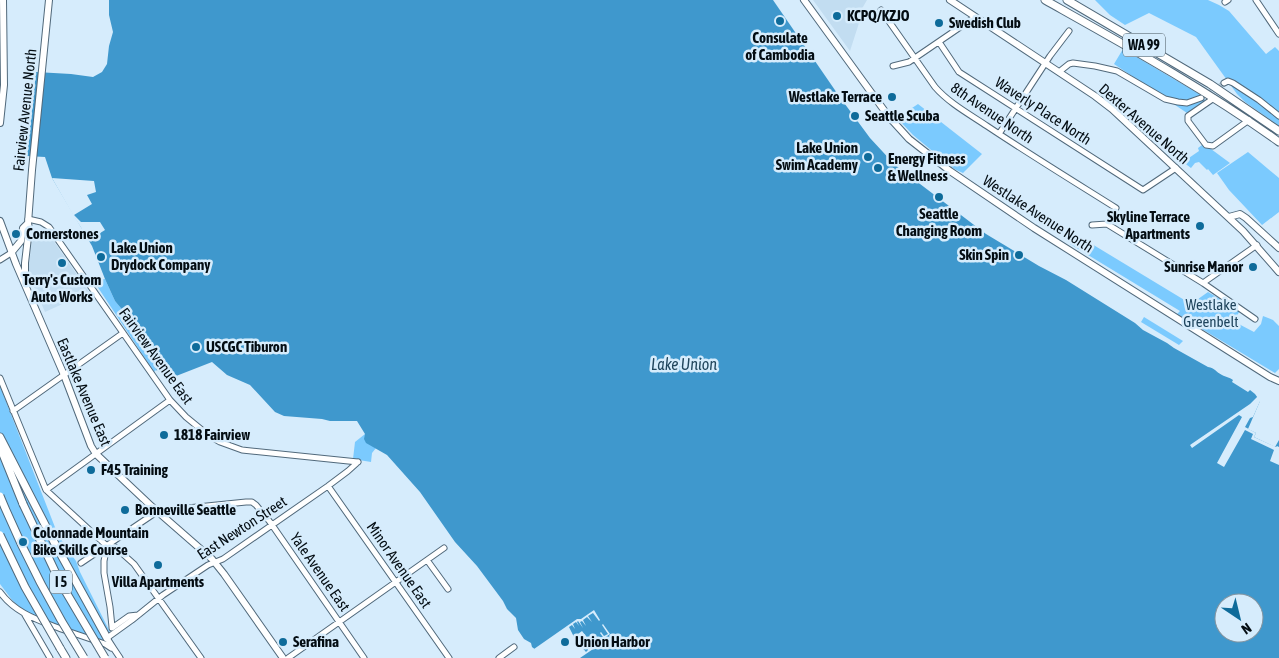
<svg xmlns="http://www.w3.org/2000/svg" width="1279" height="658" font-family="'Asap Condensed',sans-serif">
	<rect width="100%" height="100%" fill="#d6ecfc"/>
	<!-- built -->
	<path fill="#c2ddf1" d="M 813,0 L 867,0 L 860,12 L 859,23 L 850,51 Z
		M 46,230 L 89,292 L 45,312 L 28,273 L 32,239 Z"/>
	<!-- green -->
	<path fill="#7bcafe" d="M 1095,0 L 1208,0 L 1219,5 L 1229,11 L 1266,54 L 1275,47 L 1279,51 L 1279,126 L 1245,102 L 1237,94 L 1196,37 L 1149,13 L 1125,25 L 1110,15 Z
		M 1123,49 L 1201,95 L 1206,101 L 1187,113 L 1114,64 Z
		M 918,104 L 982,154 L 963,173 L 954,169 L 913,135 L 897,118 Z
		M 1202,145 L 1205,148 L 1211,149 L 1230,163 L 1213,175 L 1208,169 L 1207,170 L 1199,162 L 1195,163 L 1191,168 L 1183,162 L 1199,151 L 1198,148 Z
		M 1248,152 L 1279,178 L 1279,212 L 1262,225 L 1229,190 L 1217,173 Z
		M 1077,235 L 1191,304 L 1208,292 L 1240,311 L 1233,321 L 1254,332 L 1261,324 L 1263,316 L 1273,320 L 1279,326 L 1279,369 L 1275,373 L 1177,314 L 1180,311 L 1070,244 Z
		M 105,279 L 115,301 L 130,319 L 154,354 L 156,370 L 154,372 L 93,280 Z
		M 1144,317 L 1183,341 L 1179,345 L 1141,322 Z
		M 0,386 L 58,535 L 76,561 L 80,572 L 110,632 L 103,642 L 51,624 L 24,611 L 12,600 L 0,584 Z
		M 365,434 L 371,445 L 376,448 L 372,453 L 371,462 L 353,459 L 355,442 Z"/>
	<!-- water -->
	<path fill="#3f98cd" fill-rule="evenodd" d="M 109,0 L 773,0 L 839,96 L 870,138 L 895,165 L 986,234 L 1039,266 L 1066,280 L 1135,323 L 1143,330 L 1167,343 L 1174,348 L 1208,367 C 1215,368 1216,372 1222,375 C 1226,377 1229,377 1233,380 L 1232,382 L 1248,392 L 1250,390 L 1255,394 L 1260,401 L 1248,429 L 1256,433 L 1254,437 L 1275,447 L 1279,440 L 1279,658 L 542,658 L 536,650 L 532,647 L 531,643 L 524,639 L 518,630 L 516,618 L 507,609 L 503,601 L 477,566 L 455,542 L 420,492 L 387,455 L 366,443 L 364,439 L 365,434 L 357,421 L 330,421 L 322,419 L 284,416 L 275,412 L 250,385 L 227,375 L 212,362 L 171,378 L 156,370 L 154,354 L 130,319 L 115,301 L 105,279 L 92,246 L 52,178 L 45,157 L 27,156 L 36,72 L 71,74 L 93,77 L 102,72 L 107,64 L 109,46 L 113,32 L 109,15 ZM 1224,603 L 1254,603 L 1254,633 L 1224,633 Z"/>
	<!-- pier -->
	<path fill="#d6ecfc" d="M 52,178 L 94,181 L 96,192 L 87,195 L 92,204 L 74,215 L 81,222 L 100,222 L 105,230 L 89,240 L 73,215 Z
		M 1259,395 L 1261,399 L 1253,417 L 1250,418 L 1245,427 L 1256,433 L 1254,437 L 1276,447 L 1277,446 L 1279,447 L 1279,465 L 1270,461 L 1274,450 L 1251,439 L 1253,434 L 1245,430 L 1224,467 L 1217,463 L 1242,417 L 1239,415 L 1192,448 L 1190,445 L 1250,404 Z
		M 594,610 L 600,620 L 599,621 L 593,613 L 588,616 L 592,622 L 587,617 L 583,620 L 586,626 L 582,621 L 580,622 L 583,628 L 578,621 L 577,622 L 579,626 L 576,622 L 573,624 L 575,629 L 572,625 L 569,627 L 574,637 L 582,631 L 588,639 L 580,645 L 586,652 L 588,650 L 587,646 L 590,649 L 593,647 L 591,643 L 593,646 L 595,646 L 591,638 L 594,643 L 598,640 L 596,635 L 599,640 L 603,637 L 600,633 L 601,632 L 604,636 L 608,634 L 602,625 L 603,624 L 610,634 L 597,643 L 599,645 L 580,658 L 540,658 L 534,649 L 577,619 L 581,619 Z"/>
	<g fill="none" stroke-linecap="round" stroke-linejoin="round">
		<!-- minor-tunnel -->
		<path stroke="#b6cbd9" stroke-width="5" stroke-dasharray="5 2.5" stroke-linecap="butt" d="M 1201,98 L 1224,83"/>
		<defs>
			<path id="minor" d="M 1256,0 L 1279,34
				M 1225,2 L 1228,0
				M 881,10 L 935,87 C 949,103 969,114 987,126 C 1029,154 1073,181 1116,208 L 1107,224
				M 939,42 L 959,72 L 1143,190 L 1176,168
				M 893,66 L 909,62 L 975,17
				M 1059,72 L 1069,64 L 1073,63 L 1095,66 L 1117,71 L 1165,99 L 1178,102 L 1187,103 L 1201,98
				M 1224,83 L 1228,81 L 1233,83 L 1259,100 L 1279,116
				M 1214,98 L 1188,116 L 1188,121 L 1206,145 L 1213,146 L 1249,120
				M 999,134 L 1050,56 L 1069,31
				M 28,219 L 41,222 L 49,227 L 170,400 L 186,417 L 208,435 L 220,442 L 242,450 L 358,462
				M 1107,224 L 1203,283 L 1255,319
				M 1092,225 L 1107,224
				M 0,260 L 11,253
				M 1203,283 L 1257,245
				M 0,378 L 46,490 L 107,546 L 115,547 L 134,564 L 201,658
				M 13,411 L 123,333
				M 328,486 L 449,658
				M 46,490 L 170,400
				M 107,546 L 104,561 L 104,573 L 110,607 L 112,627 L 112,628 L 129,616 L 138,615
				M 427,560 L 448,589
				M 81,563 L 158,511 L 246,502 L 252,502 L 256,505 L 270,522 L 364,658
				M 0,592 C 15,613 38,620 61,629 C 76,634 91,639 105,644 L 111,648
				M 25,615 L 50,658
				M 120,658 L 114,649 L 107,638 L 132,620 L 163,595 L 208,565 L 223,559 L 328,486 L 348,471 L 358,462
				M 288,658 L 444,548
				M 499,658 L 514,647"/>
			<path id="major" d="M 804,0 L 889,117 L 909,139 L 950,171 L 1034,228 L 1270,377 L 1279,381
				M 950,0 L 1095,96 L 1112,109 L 1243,231 L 1279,272
				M 0,123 L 4,85 L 3,0
				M 1229,217 L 1240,214 L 1246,218 L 1279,248
				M 0,221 L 16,264 L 64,375 L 91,446 L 96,454 L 149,504 L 212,559 L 224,574 L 283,658
				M 11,253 L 21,241 L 23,228 L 28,223
				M 25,281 L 25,263 L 29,229 L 28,223 L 32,170 L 49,0"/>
			<path id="highway" d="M 1045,0 C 1125,45 1205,89 1279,142
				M 1067,0 L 1210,84 L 1279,131
				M 0,437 L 54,542 L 107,638
				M 0,447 L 23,504
				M 60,648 L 66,658"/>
		</defs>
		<!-- minor casing -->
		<use href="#minor" stroke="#51697b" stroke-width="7"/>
		<!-- major casing -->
		<use href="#major" stroke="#51697b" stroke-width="8"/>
		<!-- highway casing -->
		<use href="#highway" stroke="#51697b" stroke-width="9"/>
		<!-- minor -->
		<use href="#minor" stroke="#fff" stroke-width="5"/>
		<!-- major -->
		<use href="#major" stroke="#fff" stroke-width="6"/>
		<!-- highway -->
		<use href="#highway" stroke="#fff" stroke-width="7"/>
		<defs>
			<path id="highway-bridge" d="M 0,496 C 23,552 51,606 84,658
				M 23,504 L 60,582 L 105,658
				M 0,535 L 25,587 L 60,648"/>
		</defs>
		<!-- highway-bridge casing -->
		<use href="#highway-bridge" stroke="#51697b" stroke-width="9" stroke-linecap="butt"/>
		<!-- highway-bridge -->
		<use href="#highway-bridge" stroke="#fff" stroke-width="7"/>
	</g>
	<!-- markers -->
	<g fill="#0e6b9a" stroke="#d6ecfc" stroke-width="2">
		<circle cx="837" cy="16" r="5"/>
		<circle cx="780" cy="21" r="5"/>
		<circle cx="939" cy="23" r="5"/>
		<circle cx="892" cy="97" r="5"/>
		<circle cx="855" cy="116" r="5"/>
		<circle cx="868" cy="157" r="5"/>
		<circle cx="878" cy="168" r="5"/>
		<circle cx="939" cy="197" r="5"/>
		<circle cx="1200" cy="226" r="5"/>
		<circle cx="16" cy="234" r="5"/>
		<circle cx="1019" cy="255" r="5"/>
		<circle cx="101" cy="257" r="5"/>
		<circle cx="62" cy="263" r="5"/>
		<circle cx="1253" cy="267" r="5"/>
		<circle cx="196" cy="347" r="5"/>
		<circle cx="164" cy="435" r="5"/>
		<circle cx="91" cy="470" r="5"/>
		<circle cx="125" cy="510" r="5"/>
		<circle cx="23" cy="542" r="5"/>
		<circle cx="158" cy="565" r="5"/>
		<circle cx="283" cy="642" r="5"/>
		<circle cx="565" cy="642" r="5"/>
	</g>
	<g text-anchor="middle" stroke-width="5" stroke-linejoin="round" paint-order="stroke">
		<!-- shield labels -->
		<g fill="#d6ecfc" stroke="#435059" stroke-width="1">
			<rect x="1123" y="33.5" width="42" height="23" rx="4"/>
			<rect x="50" y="570.5" width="22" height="23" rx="4"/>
		</g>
		<g font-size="14" font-weight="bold" fill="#040d13">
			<text x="1144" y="50">WA 99</text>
			<text x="61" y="587">I 5</text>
		</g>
		<!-- poi labels -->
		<g font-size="15" font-weight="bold" fill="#040d13" stroke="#d6ecfc" text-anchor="start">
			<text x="847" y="21">KCPQ/KZJO</text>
			<text x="949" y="28">Swedish Club</text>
			<text x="780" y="43" text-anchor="middle">Consulate<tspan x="780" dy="17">of Cambodia</tspan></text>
			<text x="882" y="102" text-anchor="end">Westlake Terrace</text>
			<text x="865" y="121">Seattle Scuba</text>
			<text x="858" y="153" text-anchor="end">Lake Union<tspan x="858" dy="17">Swim Academy</tspan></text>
			<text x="888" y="164">Energy Fitness<tspan x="888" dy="17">&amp; Wellness</tspan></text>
			<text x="939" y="219" text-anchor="middle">Seattle<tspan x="939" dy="17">Changing Room</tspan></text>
			<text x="1190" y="222" text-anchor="end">Skyline Terrace<tspan x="1190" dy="17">Apartments</tspan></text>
			<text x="26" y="239">Cornerstones</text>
			<text x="111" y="253">Lake Union<tspan x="111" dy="17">Drydock Company</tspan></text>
			<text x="1009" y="260" text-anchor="end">Skin Spin</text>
			<text x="1243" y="272" text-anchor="end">Sunrise Manor</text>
			<text x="62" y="285" text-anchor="middle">Terry's Custom<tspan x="62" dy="17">Auto Works</tspan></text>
			<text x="206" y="352">USCGC Tiburon</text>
			<text x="174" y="440">1818 Fairview</text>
			<text x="101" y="475">F45 Training</text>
			<text x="135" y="515">Bonneville Seattle</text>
			<text x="33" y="538">Colonnade Mountain<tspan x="33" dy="17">Bike Skills Course</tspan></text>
			<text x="158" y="587" text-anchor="middle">Villa Apartments</text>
			<text x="293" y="647">Serafina</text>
			<text x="575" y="647">Union Harbor</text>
		</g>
		<!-- street labels -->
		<g font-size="15" fill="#040d13" stroke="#d6ecfc">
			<text transform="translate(25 110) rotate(-84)" y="5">Fairview Avenue North</text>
			<text transform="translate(1043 111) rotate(33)" y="5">Waverly Place North</text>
			<text transform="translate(992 113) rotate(34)" y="5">8th Avenue North</text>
			<text transform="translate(1144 124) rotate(41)" y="5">Dexter Avenue North</text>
			<text transform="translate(1038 214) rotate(33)" y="5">Westlake Avenue North</text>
			<text transform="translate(156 356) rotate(54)" y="5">Fairview Avenue East</text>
			<text transform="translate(84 392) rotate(67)" y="5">Eastlake Avenue East</text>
			<text transform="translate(242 528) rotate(-33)" y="5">East Newton Street</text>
			<text transform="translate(399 565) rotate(55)" y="5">Minor Avenue East</text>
			<text transform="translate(320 572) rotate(55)" y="5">Yale Avenue East</text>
		</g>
		<!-- park labels -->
		<g font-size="15" fill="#1f445c" stroke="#d6ecfc">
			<text x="1211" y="310">Westlake<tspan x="1211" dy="17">Greenbelt</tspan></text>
		</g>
		<!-- water labels -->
		<g font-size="16" font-style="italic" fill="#20455c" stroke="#d6ecfc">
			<text x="684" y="370">Lake Union</text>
		</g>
	</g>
	<!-- north arrow -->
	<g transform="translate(1239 618) rotate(145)"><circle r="24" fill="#d6ecfc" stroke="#82939f"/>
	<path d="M0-4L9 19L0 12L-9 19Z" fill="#0e6b9a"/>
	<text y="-8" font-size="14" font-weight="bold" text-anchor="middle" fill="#040d13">N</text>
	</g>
</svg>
